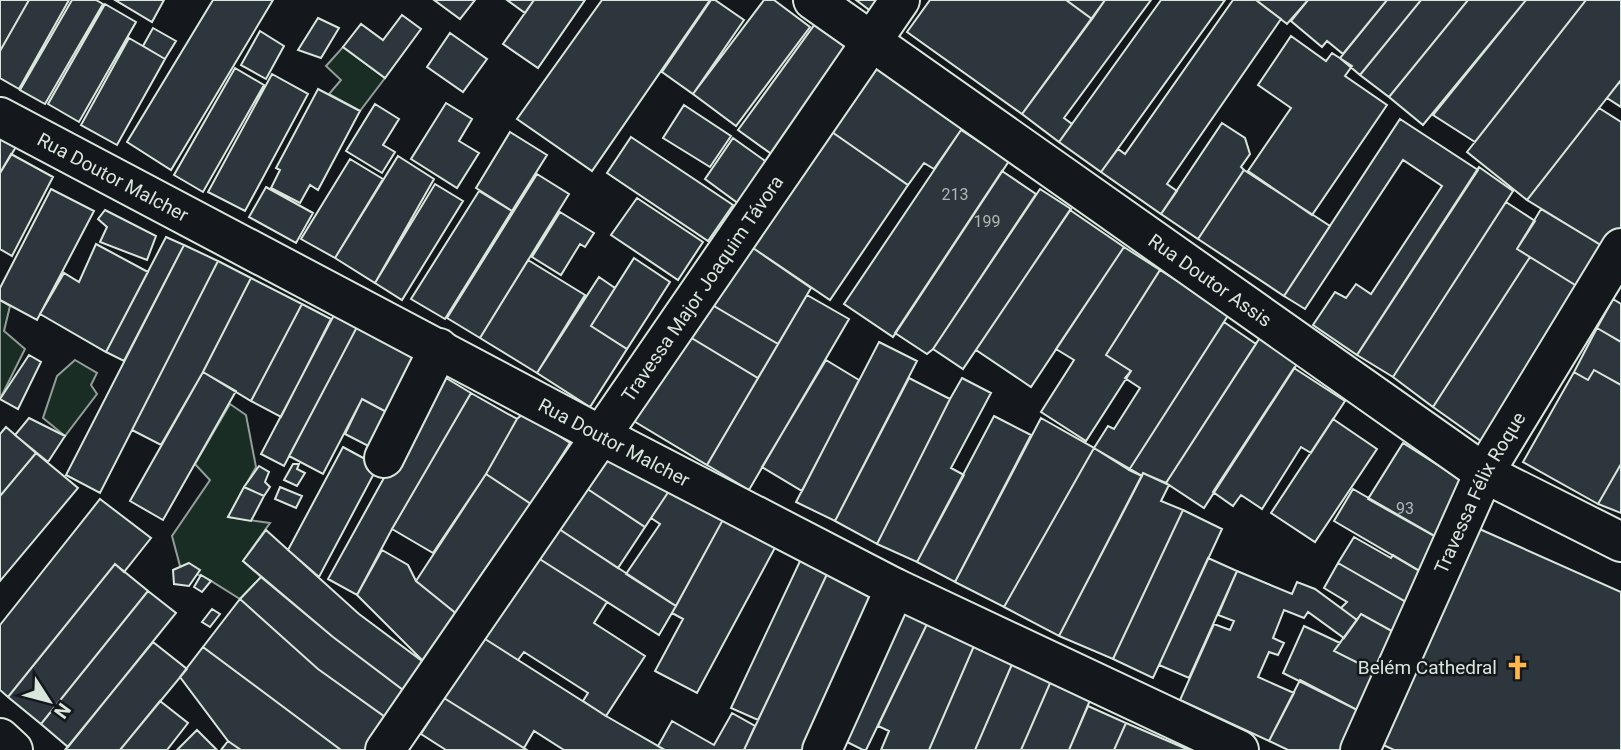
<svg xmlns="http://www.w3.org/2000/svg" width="1621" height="750" font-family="Roboto,sans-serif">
	<rect width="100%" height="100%" fill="#14181c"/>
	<!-- green -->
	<path fill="#1a2d24" stroke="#939e99" stroke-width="2" d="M 343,47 L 385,78 L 360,111 L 329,94 L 341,80 L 326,66 Z
		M 0,300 L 10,306 L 4,331 L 25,349 L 0,399 Z
		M 75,360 L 97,373 L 91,385 L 97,394 L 65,436 L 43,418 L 57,376 Z
		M 230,404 L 246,415 L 256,467 L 228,517 L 270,523 L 243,561 L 261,577 L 240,599 L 211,581 L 180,566 L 172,536 L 210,480 L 195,464 Z"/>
	<!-- building -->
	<path fill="#2c363c" stroke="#d8e6dc" stroke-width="2" d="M 0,0 L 29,0 L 0,51 Z
		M 29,0 L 69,0 L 19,89 L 0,78 L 0,51 Z
		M 72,0 L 96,0 L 103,4 L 45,104 L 20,90 Z
		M 115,0 L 164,0 L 152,22 Z
		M 213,0 L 273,0 L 171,170 L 127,142 Z
		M 434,0 L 475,0 L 460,19 Z
		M 507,0 L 534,0 L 525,13 Z
		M 534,0 L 585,0 L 538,68 L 503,44 Z
		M 602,0 L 710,0 L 592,171 L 517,119 Z
		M 711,0 L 715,0 L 744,20 L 693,94 L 662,72 Z
		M 764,0 L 774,0 L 810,27 L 736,126 L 693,94 Z
		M 856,0 L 887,0 L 876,15 Z
		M 930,0 L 1066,0 L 1092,19 L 1022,114 L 907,32 Z
		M 1066,0 L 1105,0 L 1092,19 Z
		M 1105,0 L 1151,0 L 1064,118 L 1072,124 L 1059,142 L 1022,114 Z
		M 1161,0 L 1225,0 L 1101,172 L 1059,142 Z
		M 1233,0 L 1256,0 L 1281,19 L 1167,184 L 1177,191 L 1161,214 L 1101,172 L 1118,149 L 1125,154 Z
		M 1256,0 L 1308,0 L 1287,24 Z
		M 1308,0 L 1387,0 L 1343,54 L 1327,41 L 1322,47 L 1291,21 Z
		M 1387,0 L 1421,0 L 1360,75 L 1340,58 Z
		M 1421,0 L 1468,0 L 1389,97 L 1360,75 Z
		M 1468,0 L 1526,0 L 1423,125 L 1389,97 Z
		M 1526,0 L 1586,0 L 1475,142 L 1433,115 Z
		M 1586,0 L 1621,0 L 1621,80 L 1527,200 L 1467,152 Z
		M 105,4 L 136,22 L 79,122 L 48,104 Z
		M 402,15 L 421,29 L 385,78 L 343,47 L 361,24 L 383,40 Z
		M 318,18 L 339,28 L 321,58 L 298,50 Z
		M 815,24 L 854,52 L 777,158 L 738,130 Z
		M 153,28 L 176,41 L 165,59 L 143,46 Z
		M 260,31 L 284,46 L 266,79 L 241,65 Z
		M 450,33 L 487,59 L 463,92 L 427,67 Z
		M 1291,36 L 1326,61 L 1332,53 L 1352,66 L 1345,76 L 1387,105 L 1312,215 L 1248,171 L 1291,108 L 1258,85 Z
		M 129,38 L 165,59 L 117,145 L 81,125 Z
		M 882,56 L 970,117 L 934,169 L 924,163 L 908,185 L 832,132 Z
		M 235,68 L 264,85 L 203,192 L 174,175 Z
		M 272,74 L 308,94 L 245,211 L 208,192 Z
		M 1621,80 L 1621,107 L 1607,98 Z
		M 318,89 L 360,111 L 318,190 L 310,185 L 300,203 L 271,188 L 280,170 L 276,168 Z
		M 446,103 L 472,119 L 459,141 L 479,153 L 457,188 L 411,159 Z
		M 375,104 L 399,119 L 383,145 L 395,152 L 382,173 L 346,151 Z
		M 684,105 L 731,136 L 710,167 L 663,138 Z
		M 1599,108 L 1621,122 L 1621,241 L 1614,253 L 1527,200 Z
		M 1400,119 L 1478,170 L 1357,355 L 1313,325 L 1335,292 L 1346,298 L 1356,284 L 1371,294 L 1442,186 L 1403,160 L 1305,309 L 1284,296 Z
		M 1222,123 L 1245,138 L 1250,154 L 1241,167 L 1244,170 L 1198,239 L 1161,214 Z
		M 961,130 L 1009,161 L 893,337 L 844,304 Z
		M 510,132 L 547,155 L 512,211 L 476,188 Z
		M 832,132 L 908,185 L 830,300 L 753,248 Z
		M 631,137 L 733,205 L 708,241 L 607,173 Z
		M 733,138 L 768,163 L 739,204 L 705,179 Z
		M 0,139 L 16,147 L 0,173 Z
		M 11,154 L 53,177 L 12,256 L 0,249 L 0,173 Z
		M 398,156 L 434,179 L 375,283 L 335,258 Z
		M 350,159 L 383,179 L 335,258 L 301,239 Z
		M 1479,167 L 1513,191 L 1393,377 L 1357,355 Z
		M 1244,170 L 1330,226 L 1284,296 L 1198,239 Z
		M 1002,171 L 1036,194 L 933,349 L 927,354 L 895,333 Z
		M 537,174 L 569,194 L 480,338 L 447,318 Z
		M 435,184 L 463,201 L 402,300 L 375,283 Z
		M 266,187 L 313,213 L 296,243 L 249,217 Z
		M 51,189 L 94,211 L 37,320 L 0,300 L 0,288 Z
		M 1040,189 L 1071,209 L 963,369 L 933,349 Z
		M 479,191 L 512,211 L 445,319 L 411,299 Z
		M 637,198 L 703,242 L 678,280 L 611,235 Z
		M 1506,202 L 1535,221 L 1517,249 L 1530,257 L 1433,407 L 1393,377 Z
		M 1541,209 L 1614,253 L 1588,293 L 1517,249 Z
		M 105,210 L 156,236 L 147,260 L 100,242 L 107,227 L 98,219 Z
		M 1070,210 L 1124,247 L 1031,387 L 976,350 Z
		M 560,212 L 594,233 L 585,247 L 580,244 L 561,275 L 532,257 Z
		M 166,237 L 184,245 L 124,361 L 106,352 Z
		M 96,244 L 148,272 L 106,352 L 40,314 L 64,273 L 79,282 Z
		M 184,245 L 218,261 L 100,493 L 66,475 Z
		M 1124,247 L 1160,270 L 1106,355 L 1131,371 L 1086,441 L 1041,412 L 1074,360 L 1056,349 Z
		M 753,248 L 811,288 L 778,344 L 709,303 Z
		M 1530,257 L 1588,293 L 1495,451 L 1433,407 Z
		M 634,258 L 670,282 L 627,349 L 591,326 Z
		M 528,260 L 585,295 L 537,373 L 480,338 Z
		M 218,261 L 251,278 L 203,372 L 161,445 L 132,430 Z
		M 1160,270 L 1229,314 L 1129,470 L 1094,448 L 1108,426 L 1114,429 L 1140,388 L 1125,378 L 1131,371 L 1106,355 Z
		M 599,277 L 615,288 L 591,326 L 627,349 L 590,407 L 537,373 Z
		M 251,278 L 302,304 L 251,401 L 203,372 Z
		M 807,295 L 849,319 L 749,490 L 707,465 Z
		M 1613,299 L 1621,304 L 1621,342 L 1597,328 Z
		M 709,303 L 778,344 L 758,378 L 685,334 Z
		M 302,304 L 331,319 L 281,417 L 251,401 Z
		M 334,315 L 357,327 L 284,466 L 261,454 Z
		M 1224,322 L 1256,344 L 1166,483 L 1143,473 L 1142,476 L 1129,470 Z
		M 357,327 L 422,361 L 394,416 L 362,399 L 323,474 L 289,456 Z
		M 1597,328 L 1621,342 L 1621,385 L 1594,370 L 1588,380 L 1574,372 Z
		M 685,334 L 758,378 L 707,465 L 632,420 Z
		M 1261,336 L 1299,361 L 1204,508 L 1166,483 Z
		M 879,342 L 917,361 L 835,521 L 796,502 Z
		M 29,355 L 41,362 L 18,409 L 0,399 Z
		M 826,360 L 859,380 L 802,491 L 762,467 Z
		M 1294,368 L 1345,401 L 1311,453 L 1301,447 L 1262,509 L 1241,495 L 1233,506 L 1213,492 Z
		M 1594,370 L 1621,385 L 1621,464 L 1598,504 L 1523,462 L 1574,372 L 1588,380 Z
		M 203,372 L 236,391 L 163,520 L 130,501 Z
		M 441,375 L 471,393 L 392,529 L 357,595 L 328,579 Z
		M 909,378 L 950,399 L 877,544 L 835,521 Z
		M 962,378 L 991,393 L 951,468 L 964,475 L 917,562 L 877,544 L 950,399 Z
		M 471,393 L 517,419 L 486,474 L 433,553 L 392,529 Z
		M 362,399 L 394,416 L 376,450 L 345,434 Z
		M 524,413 L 570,443 L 531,504 L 486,474 L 517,419 Z
		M 994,416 L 1031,435 L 955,582 L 917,562 Z
		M 29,418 L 65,436 L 48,462 L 15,435 Z
		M 1041,418 L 1094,448 L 1004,607 L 955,582 Z
		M 1333,419 L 1377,449 L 1315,542 L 1271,513 Z
		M 6,427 L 36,453 L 0,496 L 0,434 Z
		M 1403,443 L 1466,483 L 1445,542 L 1368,499 Z
		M 343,447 L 378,466 L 319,577 L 288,550 Z
		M 1094,448 L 1142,476 L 1059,636 L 1004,607 Z
		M 36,453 L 78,488 L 0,581 L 0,496 Z
		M 603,455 L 671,488 L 645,527 L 583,486 Z
		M 293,464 L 299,464 L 297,469 L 305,473 L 297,486 L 284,480 Z
		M 1621,464 L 1621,513 L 1598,504 Z
		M 259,466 L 269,472 L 265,482 L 270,487 L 264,496 L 244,487 Z
		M 1143,473 L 1169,485 L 1161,501 L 1183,510 L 1113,659 L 1059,636 Z
		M 486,474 L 531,504 L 458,615 L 416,581 Z
		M 583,486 L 645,527 L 618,568 L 556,527 Z
		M 244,487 L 264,496 L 251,521 L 228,517 Z
		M 280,487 L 302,496 L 296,508 L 275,499 Z
		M 671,488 L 725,516 L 676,606 L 626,574 L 660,524 L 651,518 Z
		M 1353,489 L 1445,542 L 1428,576 L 1334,521 Z
		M 100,499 L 151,538 L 124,572 L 115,564 L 8,697 L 0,690 L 0,625 Z
		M 1183,510 L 1222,529 L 1153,678 L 1113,659 Z
		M 725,516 L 777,544 L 697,693 L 655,671 L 683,619 L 672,613 Z
		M 556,527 L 676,606 L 659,635 L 535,556 Z
		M 1475,527 L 1621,592 L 1621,750 L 1394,750 L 1379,743 Z
		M 266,530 L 359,614 L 426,664 L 407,693 L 333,637 L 243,561 Z
		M 1354,537 L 1391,558 L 1393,555 L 1428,576 L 1413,606 L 1338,563 Z
		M 382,550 L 408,565 L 416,581 L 458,615 L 426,664 L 357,595 Z
		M 535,556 L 607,602 L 594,623 L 645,656 L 606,716 L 583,701 L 588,693 L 524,652 L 518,660 L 482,637 Z
		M 1208,558 L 1237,571 L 1189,678 L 1159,665 Z
		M 801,559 L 828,572 L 758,720 L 731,708 Z
		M 189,563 L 200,570 L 189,586 L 174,584 L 173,570 Z
		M 1338,563 L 1413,606 L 1399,635 L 1361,614 L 1357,620 L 1341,608 L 1347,602 L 1324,588 Z
		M 115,564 L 148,591 L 41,724 L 8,697 Z
		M 1237,571 L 1292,594 L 1297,582 L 1315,589 L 1357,620 L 1344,638 L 1308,612 L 1304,618 L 1284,610 L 1273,638 L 1284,643 L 1278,655 L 1269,652 L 1258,677 L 1294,693 L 1269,741 L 1180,700 L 1214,624 L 1230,630 L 1234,621 L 1218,615 Z
		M 828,572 L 887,597 L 812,750 L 744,750 Z
		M 201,575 L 211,581 L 202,592 L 194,587 Z
		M 261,577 L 333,637 L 407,693 L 388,719 L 318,669 L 240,599 Z
		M 148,591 L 176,613 L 68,747 L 41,724 Z
		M 240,599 L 318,669 L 388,719 L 366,750 L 341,750 L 203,647 Z
		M 898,608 L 928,622 L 866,750 L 863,750 L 835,736 Z
		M 212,609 L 220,614 L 210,627 L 202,622 Z
		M 1361,614 L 1399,635 L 1380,674 L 1334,651 Z
		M 928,622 L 974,646 L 929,750 L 881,750 L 889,731 L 878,726 Z
		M 1304,626 L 1340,643 L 1334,651 L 1380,674 L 1361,712 L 1283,673 Z
		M 482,637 L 606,716 L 665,750 L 564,750 L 534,731 L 524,748 L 444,698 Z
		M 153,642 L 187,669 L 120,750 L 65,750 Z
		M 974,646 L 1013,662 L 975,750 L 929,750 Z
		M 203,647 L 341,750 L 241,750 L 228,741 L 180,677 Z
		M 1013,662 L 1051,681 L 1021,750 L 975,750 Z
		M 1300,680 L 1361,712 L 1342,750 L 1288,750 L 1269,741 Z
		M 1051,681 L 1091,698 L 1069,750 L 1021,750 Z
		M 444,698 L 524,748 L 527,750 L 446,750 L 421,734 Z
		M 160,701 L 188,723 L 167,750 L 120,750 Z
		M 1088,706 L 1126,723 L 1114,750 L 1069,750 Z
		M 732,713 L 755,726 L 744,750 L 665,750 L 658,746 L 672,721 L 714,745 Z
		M 1126,723 L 1189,750 L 1114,750 Z
		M 197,730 L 217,750 L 177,750 Z
		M 228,741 L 241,750 L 221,750 Z"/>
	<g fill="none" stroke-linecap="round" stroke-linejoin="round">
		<defs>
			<g id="minor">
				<path id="s1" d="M 813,0 L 1484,473 L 1621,542"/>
				<path id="s2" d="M 0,117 L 602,436 L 895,588 L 1239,750"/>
				<path d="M 384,458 L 439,348"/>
				<path d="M 0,738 L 13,750"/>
				<path id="s3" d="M 385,750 L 900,0"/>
				<path d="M 822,750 L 895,588"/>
				<path id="s4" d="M 1360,750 L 1484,473 L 1621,248"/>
			</g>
		</defs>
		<!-- minor casing -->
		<use href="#minor" stroke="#d8e6dc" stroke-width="42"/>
		<!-- minor -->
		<use href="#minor" stroke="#14181c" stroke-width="38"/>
	</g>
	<!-- icons -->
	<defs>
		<symbol id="church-bare" viewBox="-9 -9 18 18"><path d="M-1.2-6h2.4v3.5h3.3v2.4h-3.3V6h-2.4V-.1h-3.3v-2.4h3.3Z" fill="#ffb74d" stroke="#14181c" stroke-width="2.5" paint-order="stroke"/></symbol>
	</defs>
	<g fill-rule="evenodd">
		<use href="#church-bare" x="1500" y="650" width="35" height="35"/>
	</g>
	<g text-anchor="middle" stroke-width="5" stroke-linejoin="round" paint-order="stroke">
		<!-- number labels -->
		<g font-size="16" fill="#adbab4">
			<text x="955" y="200">213</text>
			<text x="987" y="227">199</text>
			<text x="1405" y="514">93</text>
		</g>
		<!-- street labels -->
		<g font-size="19" fill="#d8e6dc" stroke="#14181c">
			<text dy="7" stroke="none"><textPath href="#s2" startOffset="128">Rua Doutor Malcher</textPath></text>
			<text dy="7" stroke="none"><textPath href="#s1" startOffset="486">Rua Doutor Assis</textPath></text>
			<text dy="7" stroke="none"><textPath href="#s3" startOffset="560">Travessa Major Joaquim Távora</textPath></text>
			<text dy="7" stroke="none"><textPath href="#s2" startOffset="695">Rua Doutor Malcher</textPath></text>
			<text dy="7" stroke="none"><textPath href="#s4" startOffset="284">Travessa Félix Roque</textPath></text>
		</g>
		<!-- poi labels -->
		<g font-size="19" fill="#d8e6dc" stroke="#14181c" text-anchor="end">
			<text x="1497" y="674">Belém Cathedral</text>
		</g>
	</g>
	<!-- north arrow -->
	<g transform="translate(49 701) rotate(126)" stroke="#14181c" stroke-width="5" paint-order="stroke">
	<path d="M0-5L12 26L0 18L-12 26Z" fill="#d8e6dc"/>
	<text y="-10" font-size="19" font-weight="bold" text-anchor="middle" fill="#d8e6dc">N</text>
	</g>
</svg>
